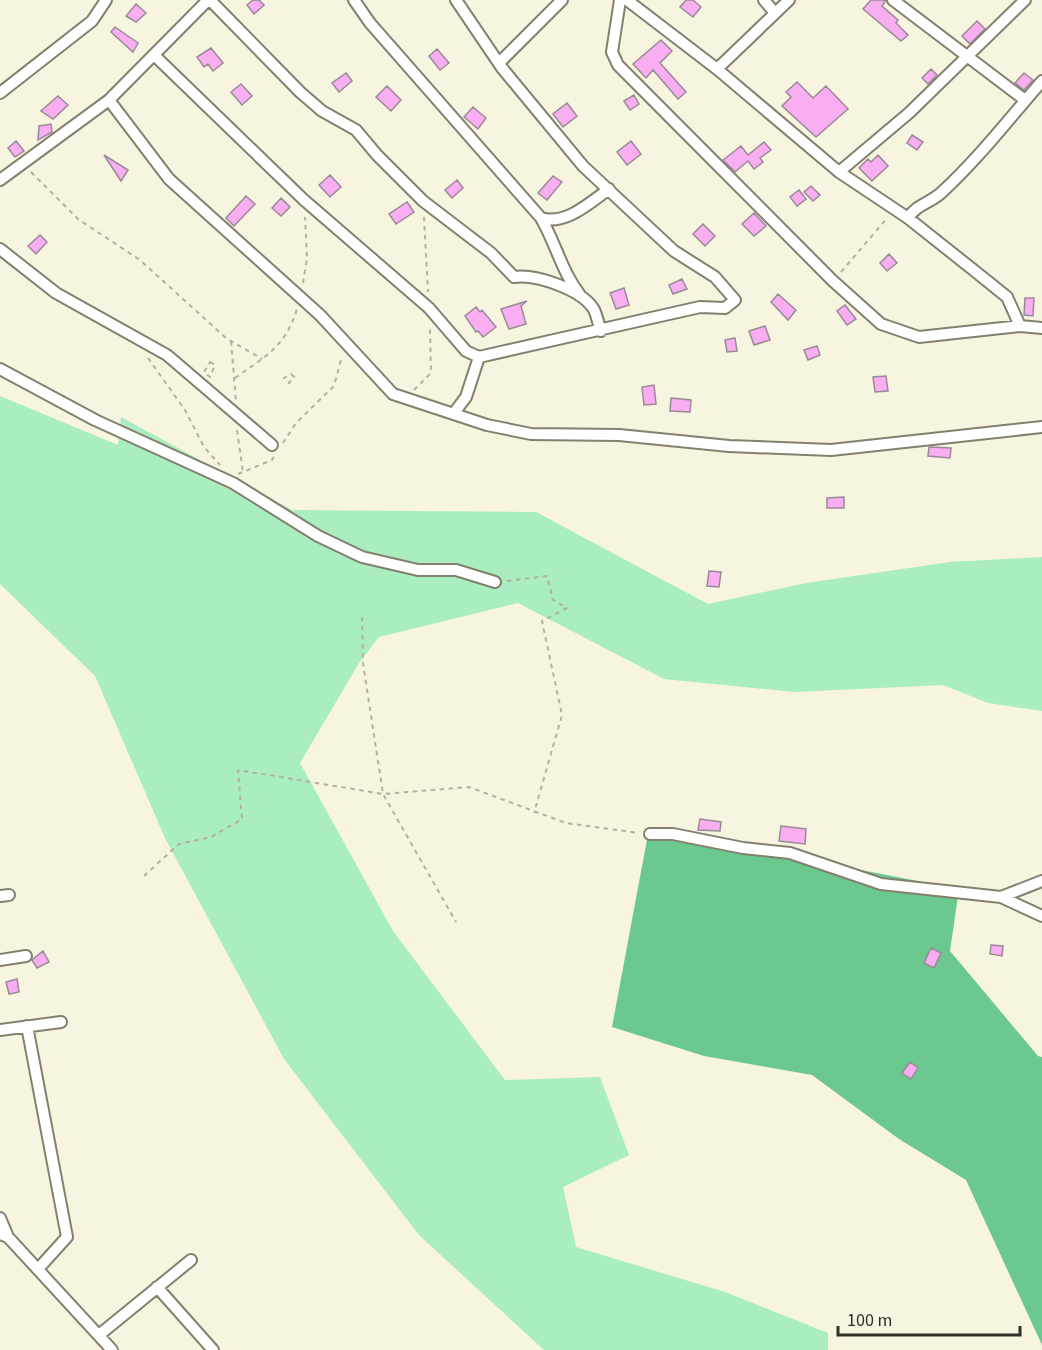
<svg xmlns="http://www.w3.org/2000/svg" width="1042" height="1350" font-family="'Source Sans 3',sans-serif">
	<rect width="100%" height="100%" fill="#f7f4e0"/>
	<!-- green -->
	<path fill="#a9edc0" d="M 0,396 L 118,445 L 121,417 L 292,510 L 536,512 L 708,604 L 806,583 L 950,562 L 1042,557 L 1042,711 L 988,703 L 943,685 L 795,692 L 664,679 L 518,603 L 379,637 L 359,663 L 300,763 L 393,931 L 505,1080 L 600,1077 L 629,1155 L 563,1187 L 576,1247 L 725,1292 L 828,1333 L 828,1350 L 544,1350 L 419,1235 L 284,1059 L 165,838 L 95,676 L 0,584 Z"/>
	<!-- forest -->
	<path fill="#6bc88f" d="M 649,829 L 959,889 L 950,951 L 1038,1056 L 1042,1057 L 1042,1345 L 966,1180 L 899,1139 L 812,1075 L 704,1056 L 612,1027 Z"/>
	<!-- building -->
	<path fill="#f9aef1" stroke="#998a97" stroke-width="1.5" d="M 253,0 L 259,0 L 264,5 L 254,14 L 247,5 Z
		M 686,0 L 693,0 L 701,7 L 693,17 L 680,7 Z
		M 871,0 L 886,0 L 882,6 L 898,20 L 896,23 L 908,35 L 901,41 L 863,9 Z
		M 136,4 L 146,13 L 136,22 L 126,16 Z
		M 977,21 L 985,29 L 970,44 L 962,36 Z
		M 115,27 L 138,43 L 133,52 L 111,32 Z
		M 661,40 L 672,51 L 660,63 L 686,92 L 678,99 L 653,70 L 646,78 L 633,64 Z
		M 211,48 L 223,63 L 213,71 L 208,64 L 204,67 L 197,57 Z
		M 437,49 L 449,63 L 440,70 L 429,56 Z
		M 931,69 L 937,75 L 928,84 L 922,78 Z
		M 346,73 L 352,81 L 339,92 L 332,83 Z
		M 1024,73 L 1033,80 L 1024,90 L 1015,83 Z
		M 797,82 L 813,98 L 826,86 L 848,109 L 816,137 L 782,106 L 791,97 L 786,92 Z
		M 241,84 L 252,96 L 242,105 L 231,92 Z
		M 387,86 L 401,100 L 391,111 L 376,97 Z
		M 634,95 L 639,104 L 630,110 L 624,101 Z
		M 58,96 L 68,105 L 53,119 L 41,111 Z
		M 567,103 L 577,116 L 563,127 L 553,114 Z
		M 473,107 L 486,118 L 478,129 L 464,117 Z
		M 51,124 L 52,132 L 38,140 L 39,126 Z
		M 912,135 L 923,142 L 917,150 L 907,143 Z
		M 16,141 L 24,151 L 15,157 L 8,148 Z
		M 631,141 L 641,154 L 627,165 L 617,152 Z
		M 764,142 L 771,150 L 760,158 L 763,162 L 754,169 L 748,161 L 735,172 L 723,160 L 741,146 L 748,155 Z
		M 104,155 L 128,170 L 121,181 Z
		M 878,155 L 888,166 L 872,181 L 859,168 L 868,159 L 871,162 Z
		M 330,175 L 341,187 L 330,197 L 319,185 Z
		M 553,176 L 562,182 L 547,200 L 538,193 Z
		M 457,180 L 463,188 L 452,198 L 445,190 Z
		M 811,186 L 820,195 L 813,201 L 804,192 Z
		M 799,190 L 806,199 L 797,206 L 790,197 Z
		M 246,196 L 255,204 L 234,226 L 226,218 Z
		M 281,198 L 290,207 L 281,216 L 272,208 Z
		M 407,202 L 414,212 L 396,224 L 389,214 Z
		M 754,213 L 766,226 L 754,236 L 742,224 Z
		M 703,224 L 715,236 L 705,246 L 693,234 Z
		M 40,235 L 47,242 L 36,254 L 28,246 Z
		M 889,254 L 897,263 L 887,271 L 880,263 Z
		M 682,279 L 687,289 L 673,294 L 669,285 Z
		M 624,288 L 629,305 L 616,309 L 610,293 Z
		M 778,294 L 796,310 L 788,320 L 771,302 Z
		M 1025,298 L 1034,298 L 1033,316 L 1024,315 Z
		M 527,301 L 521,306 L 526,324 L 509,329 L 501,309 Z
		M 845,305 L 856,319 L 847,325 L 837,311 Z
		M 476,307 L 480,312 L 482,310 L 496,327 L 483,337 L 478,331 L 476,332 L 465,316 Z
		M 765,326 L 770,340 L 754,345 L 749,331 Z
		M 735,338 L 737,351 L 727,352 L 725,340 Z
		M 817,346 L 820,355 L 808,360 L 804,350 Z
		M 886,376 L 888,391 L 875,392 L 873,377 Z
		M 654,385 L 656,404 L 644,405 L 642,387 Z
		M 671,398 L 691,400 L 690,412 L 670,411 Z
		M 929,447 L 951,448 L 950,458 L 928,456 Z
		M 844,497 L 844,508 L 827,508 L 827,498 Z
		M 709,571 L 721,572 L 719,587 L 707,586 Z
		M 700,819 L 721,822 L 720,831 L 698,830 Z
		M 781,826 L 806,829 L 805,844 L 779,841 Z
		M 991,945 L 1003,946 L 1002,956 L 990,954 Z
		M 931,948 L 941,953 L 934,968 L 924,963 Z
		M 43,951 L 49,962 L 37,968 L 32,960 Z
		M 17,979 L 19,992 L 9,994 L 6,982 Z
		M 910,1062 L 918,1068 L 911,1079 L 902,1073 Z"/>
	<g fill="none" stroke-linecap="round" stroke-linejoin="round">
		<defs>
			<path id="minor" d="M 210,0 L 300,92 L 322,111 L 356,130 L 377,155 L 423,201 L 491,253 L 514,277 C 536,274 580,289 593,308 C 597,314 598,324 601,331
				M 354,0 L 370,23 L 541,218 C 565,226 591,202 609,189
				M 620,0 L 612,52 L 618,65 L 833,281 L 881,324 L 919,337 L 1020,326 L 1042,328
				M 627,0 L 717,69 L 839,172 L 908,218 L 976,272 L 1007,297 L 1020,326
				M 764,0 L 775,13
				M 893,0 L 1025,100
				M 155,56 L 304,200 L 429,308 L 466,351 L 479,357 L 700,307 L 725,308 L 735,300 L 715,277 L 674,251 L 583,166 L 502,68 L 456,0
				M 499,63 L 562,0
				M 717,69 L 789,0
				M 0,93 L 92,21 L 106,0
				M 109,100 L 169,179 L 320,315 L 393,394 L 487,425 L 531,434 L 619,435 L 729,446 L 831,450 L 1042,427
				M 839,172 L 909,113 L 1025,0
				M 0,180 L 109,100 L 208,0
				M 541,218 C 556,244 562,272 580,295
				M 908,218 C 917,204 930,203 941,193 C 978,159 1009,119 1042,81
				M 0,249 L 56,293 L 167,355 L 272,445
				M 0,369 L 95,420 L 233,483 L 318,536 L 362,557 L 418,570 L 456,570 L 495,582
				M 454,413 L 466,397 L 479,357
				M 650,834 L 673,834 L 743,848 L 790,853 L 881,884 L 1001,897 L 1042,916
				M 0,896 L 9,895
				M 1001,897 L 1042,881
				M 0,960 L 26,956
				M 27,1026 L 67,1237 L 38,1269
				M 0,1030 L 61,1022
				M 0,1218 L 8,1237
				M 0,1234 L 8,1237 L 112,1350
				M 157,1287 L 213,1350
				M 99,1335 L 191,1260"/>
		</defs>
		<!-- minor casing -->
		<use href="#minor" stroke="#83806f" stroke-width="14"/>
		<!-- path -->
		<path stroke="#b3b1a1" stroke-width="2" stroke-dasharray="4.5 4.5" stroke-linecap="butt" d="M 31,172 L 78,219 L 140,260 L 226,338 L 262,359
			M 424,217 L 428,292
			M 841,272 L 888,217
			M 303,283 L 307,258 L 305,217
			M 231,341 L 236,401
			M 148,358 L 185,410 L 204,447 L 220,465
			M 210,362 L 215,365 L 210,377 L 204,372 Z
			M 291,374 L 294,377 L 289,383 L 284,378 Z
			M 235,378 C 266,356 285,347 297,309
			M 414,390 L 431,373 L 430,328
			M 237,430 L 243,472
			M 283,443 L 296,423 L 334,386 L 342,356
			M 238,474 L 272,460 L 275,455
			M 507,581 L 547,576 L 553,600 L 567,608 L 542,621 L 562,715 L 534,813
			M 362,617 L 363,663 L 383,794 L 456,922
			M 144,876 L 179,844 L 211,837 L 242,819 L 238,770 L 383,794 L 469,787 L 566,823 L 639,833"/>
		<!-- minor -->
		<use href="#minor" stroke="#fff" stroke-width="10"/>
	</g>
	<!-- scale -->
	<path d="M838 1326v9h182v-9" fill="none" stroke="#313028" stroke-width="3"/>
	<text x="847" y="1326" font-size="18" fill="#313028" stroke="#f7f4e0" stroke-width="4.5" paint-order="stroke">100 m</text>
</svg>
